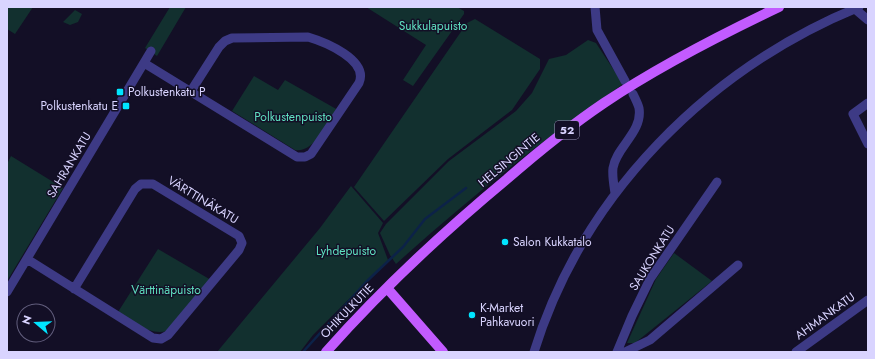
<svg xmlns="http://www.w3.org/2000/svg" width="875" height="359" font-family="Jost,sans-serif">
	<rect width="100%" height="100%" fill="#130f26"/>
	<!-- green -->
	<path fill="#12302f" d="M 7,7 L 33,7 L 15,34 L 7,29 Z
		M 170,7 L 186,7 L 157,56 L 145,48 Z
		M 366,7 L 457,7 L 464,11 L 464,14 L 413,86 L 403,80 L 426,45 Z
		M 75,10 L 82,14 L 78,22 L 70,25 L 63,22 Z
		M 475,19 L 540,59 L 540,69 L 512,110 L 448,159 L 384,221 L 354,187 L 467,23 Z
		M 588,40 L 596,43 L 623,84 C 542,140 469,198 396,264 L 390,255 L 380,233 L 386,224 L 449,161 L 516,111 L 532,93 L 549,59 L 566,55 Z
		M 254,76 L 278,90 L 285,80 L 338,110 C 327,124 314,153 295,150 L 232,111 Z
		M 11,156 L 63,188 L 7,281 L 7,164 Z
		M 351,186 L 383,223 L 378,233 L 388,260 L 313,335 L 300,352 L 217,352 L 320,228 Z
		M 158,249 L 211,280 L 167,331 C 149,336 133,321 118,312 Z
		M 674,253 L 712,281 L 635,343 L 627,343 L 656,279 Z"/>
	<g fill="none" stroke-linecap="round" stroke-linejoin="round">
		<!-- stream -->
		<path stroke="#0c2248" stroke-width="2.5" d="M 303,352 L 366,282 L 403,247 L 425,219 L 466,188"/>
		<!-- minor -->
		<path stroke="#3d3a85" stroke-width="9" d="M 595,7 L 597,30 L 625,81
			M 855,9 L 868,20
			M 144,63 L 297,157 L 305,157 L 311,154 L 359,83 C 369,60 325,42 308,37 L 232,38 L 225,41 L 219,47 L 191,91
			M 868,103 L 853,114 L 868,144
			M 615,193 C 614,186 612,176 613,168 C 616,147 643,132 639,108 C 638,104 635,98 633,94
			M 27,259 L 153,338 L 161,339 L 168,335 L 239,250 L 242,243 L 239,236 L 153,184 L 141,184 L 135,189 L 74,289
			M 7,292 L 151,51
			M 534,352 C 583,194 708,69 859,7
			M 617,352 L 632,316 L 650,279 L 717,182
			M 625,352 L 650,340 L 738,265
			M 796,352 L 868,300"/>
		<!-- major -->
		<path stroke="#c25bff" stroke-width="10" d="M 387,288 L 443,352
			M 326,352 C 381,290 442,233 507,179 C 538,152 570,126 604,103 C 659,66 720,35 779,7"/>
	</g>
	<!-- markers -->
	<g fill="#00e5ff" stroke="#130f26" stroke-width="1.5">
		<rect x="116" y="88" width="8" height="8" rx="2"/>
		<rect x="122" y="102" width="8" height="8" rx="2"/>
		<circle cx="505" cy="242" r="4"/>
		<circle cx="472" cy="315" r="4"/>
	</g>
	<g text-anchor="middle" stroke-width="3" stroke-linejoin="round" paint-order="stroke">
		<!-- shield labels -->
		<rect fill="#130f26" stroke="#9e99be" stroke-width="1" x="555" y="121" width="24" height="18" rx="3"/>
		<g font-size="11" font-weight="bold" fill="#d9d4ff">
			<text x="567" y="134">52</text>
		</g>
		<!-- park labels -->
		<g font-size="12" fill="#5fe0c0" stroke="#130f26">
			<text x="433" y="30">Sukkulapuisto</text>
			<text x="293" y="121">Polkustenpuisto</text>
			<text x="346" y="255">Lyhdepuisto</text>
			<text x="166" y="294">Värttinäpuisto</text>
		</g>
		<!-- poi labels -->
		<g font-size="12" fill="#d9d4ff" stroke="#130f26" text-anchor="start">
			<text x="128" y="96">Polkustenkatu P</text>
			<text x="118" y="110" text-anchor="end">Polkustenkatu E</text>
			<text x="513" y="246">Salon Kukkatalo</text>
			<text x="480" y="312">K-Market<tspan x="480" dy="14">Pahkavuori</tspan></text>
		</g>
		<!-- street labels -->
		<g font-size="12" fill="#d9d4ff" stroke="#130f26">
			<text transform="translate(509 160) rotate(-40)" y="4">HELSINGINTIE</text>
			<text transform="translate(69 165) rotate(-59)" y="4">SAHRANKATU</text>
			<text transform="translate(203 200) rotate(31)" y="4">VÄRTTINÄKATU</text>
			<text transform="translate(652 258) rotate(-58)" y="4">SAUKONKATU</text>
			<text transform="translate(347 311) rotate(-46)" y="4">OHIKULKUTIE</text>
			<text transform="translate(825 316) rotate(-36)" y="4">AHMANKATU</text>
		</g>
	</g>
	<!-- border -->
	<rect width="875" height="359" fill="none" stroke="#d9d4ff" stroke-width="16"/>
	<!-- north arrow -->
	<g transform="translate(36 323) rotate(289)"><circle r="19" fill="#130f26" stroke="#625e7d"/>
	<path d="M0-3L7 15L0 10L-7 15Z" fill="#00e5ff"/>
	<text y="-6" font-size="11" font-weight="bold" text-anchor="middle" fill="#d9d4ff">N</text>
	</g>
</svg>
